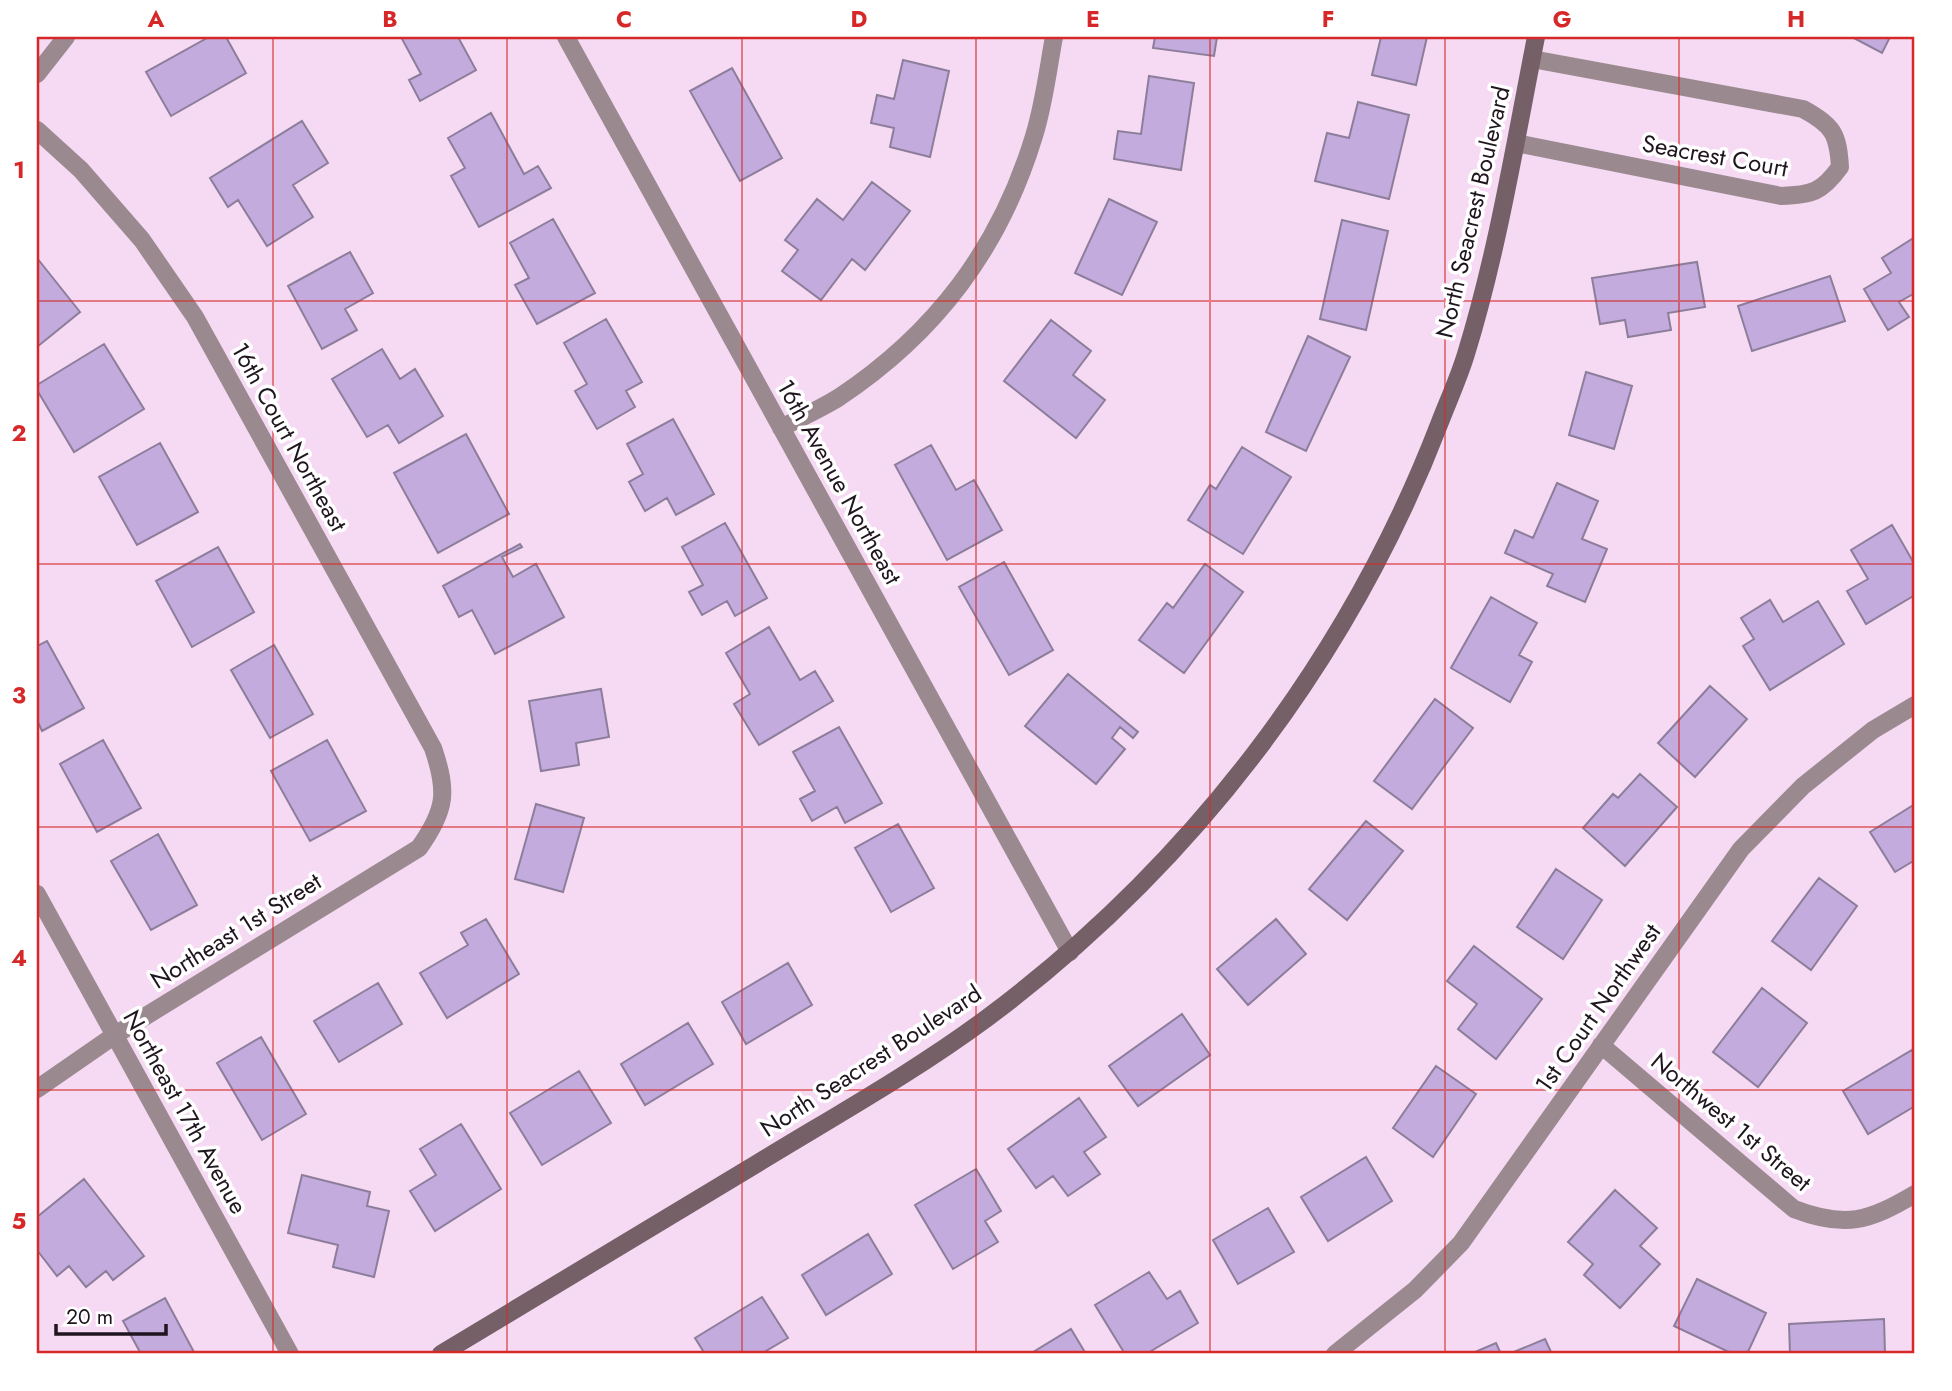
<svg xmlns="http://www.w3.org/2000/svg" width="1952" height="1391" font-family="Jost,sans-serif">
	<rect width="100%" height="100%" fill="#f6d9f2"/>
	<!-- building -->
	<path fill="#c3abdd" stroke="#8c7e9b" stroke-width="2" d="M 209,37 L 226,37 L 246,73 L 171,116 L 146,72 Z
		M 401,37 L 458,37 L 476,70 L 420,101 L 409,80 L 421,74 Z
		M 1155,37 L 1217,37 L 1214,56 L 1153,48 Z
		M 1381,37 L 1427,37 L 1416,85 L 1372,75 Z
		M 1852,37 L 1890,37 L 1882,53 Z
		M 903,60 L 949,71 L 930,157 L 890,147 L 894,128 L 871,123 L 877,95 L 894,99 Z
		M 732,68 L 782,158 L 740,181 L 690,91 Z
		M 1149,76 L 1194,83 L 1181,170 L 1114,159 L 1118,131 L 1141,134 Z
		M 1358,102 L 1409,115 L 1389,199 L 1315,181 L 1327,133 L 1349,138 Z
		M 491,113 L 524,174 L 538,166 L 551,188 L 479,227 L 451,176 L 465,168 L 448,138 Z
		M 302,121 L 328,163 L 293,185 L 313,217 L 267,246 L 238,200 L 228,207 L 210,178 Z
		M 872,182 L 910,211 L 865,270 L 852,259 L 821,300 L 782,271 L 798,250 L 785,240 L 817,199 L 843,220 Z
		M 1109,199 L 1157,222 L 1122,295 L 1075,273 Z
		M 553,219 L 595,293 L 537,324 L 515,285 L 529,278 L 510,243 Z
		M 1342,220 L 1388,231 L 1366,330 L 1320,319 Z
		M 1915,237 L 1915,293 L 1899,302 L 1909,317 L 1888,330 L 1864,289 L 1891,273 L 1882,258 Z
		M 350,252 L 373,293 L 345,309 L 357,330 L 322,349 L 288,286 Z
		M 37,258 L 80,312 L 37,347 Z
		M 1697,262 L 1705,307 L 1668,313 L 1671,330 L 1628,337 L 1625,320 L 1600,324 L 1592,278 Z
		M 1830,276 L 1845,321 L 1752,351 L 1738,306 Z
		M 606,319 L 642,382 L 626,391 L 635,407 L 597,429 L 575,391 L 587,384 L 564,343 Z
		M 1051,320 L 1091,351 L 1073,375 L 1105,400 L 1076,438 L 1004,381 Z
		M 1308,336 L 1350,357 L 1306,451 L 1266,432 Z
		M 104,344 L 144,409 L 74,452 L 37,390 L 37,385 Z
		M 382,349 L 400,379 L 415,369 L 443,416 L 399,443 L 388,425 L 367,437 L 332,379 Z
		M 1586,372 L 1632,386 L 1614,449 L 1569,435 Z
		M 673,419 L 714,494 L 676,515 L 667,498 L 645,511 L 629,482 L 643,474 L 627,444 Z
		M 466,434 L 509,514 L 438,553 L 394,473 Z
		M 160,443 L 198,512 L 137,545 L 99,477 Z
		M 931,445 L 956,490 L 974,480 L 1002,530 L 947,560 L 895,465 Z
		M 1242,447 L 1291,477 L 1243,554 L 1188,520 L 1210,485 L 1216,489 Z
		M 1557,483 L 1598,501 L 1582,539 L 1607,549 L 1585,602 L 1547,586 L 1553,574 L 1505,553 L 1515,530 L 1533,538 Z
		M 725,523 L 767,598 L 735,616 L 727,601 L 702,615 L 689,592 L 703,585 L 682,547 Z
		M 1892,525 L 1915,565 L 1915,595 L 1866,624 L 1847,591 L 1868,579 L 1851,550 Z
		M 520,544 L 522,547 L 502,557 L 513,577 L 536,564 L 564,617 L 495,654 L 472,610 L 459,617 L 443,586 Z
		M 218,547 L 254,612 L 192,647 L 156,581 Z
		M 1004,562 L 1053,650 L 1009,675 L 959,587 Z
		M 1205,564 L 1243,592 L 1184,673 L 1139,640 L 1167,603 L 1173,608 Z
		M 1491,597 L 1537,623 L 1519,655 L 1532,662 L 1510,702 L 1451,668 Z
		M 1770,600 L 1783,622 L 1818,601 L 1844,644 L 1770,690 L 1743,646 L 1754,639 L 1741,618 Z
		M 769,627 L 800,680 L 815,671 L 833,701 L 759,745 L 734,704 L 750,694 L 726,653 Z
		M 47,641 L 84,708 L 42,731 L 37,720 L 37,646 Z
		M 274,645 L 313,714 L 270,738 L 231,670 Z
		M 1068,674 L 1138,732 L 1133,738 L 1120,727 L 1112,738 L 1125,749 L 1096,784 L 1025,726 Z
		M 1710,686 L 1747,719 L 1695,777 L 1658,743 Z
		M 601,689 L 609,737 L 576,743 L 579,765 L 541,771 L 529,701 Z
		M 1435,699 L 1473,728 L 1412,809 L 1374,781 Z
		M 839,727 L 882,803 L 845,823 L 837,807 L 812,821 L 800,799 L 815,791 L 793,752 Z
		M 103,740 L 141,808 L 97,832 L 60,764 Z
		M 327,740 L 366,811 L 310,841 L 271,771 Z
		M 1640,774 L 1677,807 L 1625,866 L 1583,828 L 1613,794 L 1618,798 Z
		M 536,804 L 584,818 L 563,892 L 515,879 Z
		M 1915,804 L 1915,860 L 1895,872 L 1870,832 Z
		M 1366,821 L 1403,851 L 1347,920 L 1309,889 Z
		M 898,824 L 934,888 L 891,912 L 855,848 Z
		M 158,834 L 197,905 L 151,930 L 111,861 Z
		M 1556,869 L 1602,900 L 1563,959 L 1517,927 Z
		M 1819,878 L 1857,906 L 1811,970 L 1772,941 Z
		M 486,919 L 519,974 L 447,1018 L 420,973 L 468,945 L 461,933 Z
		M 1276,919 L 1306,954 L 1248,1005 L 1217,969 Z
		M 1474,946 L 1542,999 L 1496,1059 L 1458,1029 L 1477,1004 L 1447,981 Z
		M 788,963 L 812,1005 L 746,1044 L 722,1002 Z
		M 378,983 L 402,1024 L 339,1062 L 314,1021 Z
		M 1762,988 L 1807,1023 L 1758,1087 L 1713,1052 Z
		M 1182,1014 L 1210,1055 L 1138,1106 L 1109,1066 Z
		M 688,1023 L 713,1064 L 645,1105 L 621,1064 Z
		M 261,1037 L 306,1114 L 262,1140 L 217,1063 Z
		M 1912,1050 L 1915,1056 L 1915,1106 L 1868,1134 L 1843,1091 Z
		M 1436,1066 L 1476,1094 L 1433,1157 L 1393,1128 Z
		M 579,1071 L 611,1123 L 542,1165 L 510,1113 Z
		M 1079,1098 L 1106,1137 L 1084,1152 L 1100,1174 L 1068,1196 L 1053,1176 L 1036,1188 L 1008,1149 Z
		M 461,1124 L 501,1189 L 435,1231 L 410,1191 L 436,1175 L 420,1149 Z
		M 1366,1157 L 1392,1201 L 1328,1241 L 1301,1197 Z
		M 976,1169 L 1001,1211 L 985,1221 L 998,1242 L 953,1269 L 915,1205 Z
		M 302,1175 L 370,1192 L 367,1206 L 389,1211 L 374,1277 L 333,1267 L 338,1245 L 288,1233 Z
		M 84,1179 L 144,1256 L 113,1280 L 106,1271 L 86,1287 L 69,1266 L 57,1276 L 37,1250 L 37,1217 Z
		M 1615,1190 L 1657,1228 L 1640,1246 L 1660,1264 L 1620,1308 L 1584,1275 L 1593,1264 L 1568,1242 Z
		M 1268,1208 L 1294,1252 L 1238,1284 L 1213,1240 Z
		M 868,1234 L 892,1274 L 826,1315 L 802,1275 Z
		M 1149,1272 L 1167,1299 L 1180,1291 L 1198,1323 L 1146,1354 L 1125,1354 L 1095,1305 Z
		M 1697,1279 L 1766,1313 L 1747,1354 L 1733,1354 L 1674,1326 Z
		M 762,1297 L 788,1338 L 761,1354 L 705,1354 L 695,1338 Z
		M 165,1298 L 195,1354 L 141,1354 L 123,1321 Z
		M 1884,1319 L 1885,1354 L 1790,1354 L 1789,1324 Z
		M 1071,1329 L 1086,1354 L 1030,1354 Z
		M 1545,1339 L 1552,1354 L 1509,1354 Z
		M 1496,1343 L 1501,1354 L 1476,1354 L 1475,1352 Z"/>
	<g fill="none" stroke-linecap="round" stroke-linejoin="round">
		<!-- street -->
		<path stroke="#9a8a90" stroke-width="18" d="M 566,37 L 1070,952
			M 37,74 L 66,37
			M 37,130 L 81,170 L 142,240 L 195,317 L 433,748 C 448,792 446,810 419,848 L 115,1035 L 37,1089
			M 1516,143 L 1781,196 C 1812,195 1822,192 1840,167 C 1838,134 1833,125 1803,109 L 1532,59
			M 781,428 C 800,418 820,409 838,398 C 936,333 1000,248 1034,136 C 1044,104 1048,69 1054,37
			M 37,894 L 290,1354
			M 1601,1045 L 1794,1209 C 1846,1229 1869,1221 1915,1194
			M 1335,1354 L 1415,1290 L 1461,1243 L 1741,849 L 1803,786 L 1873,730 L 1915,705"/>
		<!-- secondary -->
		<path stroke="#766068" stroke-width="18" d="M 441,1354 C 547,1290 652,1227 758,1163 C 835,1116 914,1072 987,1018 C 1191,866 1349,659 1440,422 C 1449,399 1459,377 1466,354 C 1498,250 1515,143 1536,37"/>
	</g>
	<!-- grid -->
	<path fill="none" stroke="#d62828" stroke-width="2" stroke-opacity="0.55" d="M 273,37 L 273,1354M 507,37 L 507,1354M 742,37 L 742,1354M 976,37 L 976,1354M 1210,37 L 1210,1354M 1445,37 L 1445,1354M 1679,37 L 1679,1354M 37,301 L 1915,301M 37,564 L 1915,564M 37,827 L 1915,827M 37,1090 L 1915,1090"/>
	<g text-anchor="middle" stroke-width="7" stroke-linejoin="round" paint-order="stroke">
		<!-- street labels -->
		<g font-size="24" fill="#1f151e" stroke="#fff">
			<text transform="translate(1715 156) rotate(10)" y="8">Seacrest Court</text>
			<text transform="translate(1473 212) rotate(-77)" y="8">North Seacrest Boulevard</text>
			<text transform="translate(289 437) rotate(61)" y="8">16th Court Northeast</text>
			<text transform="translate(839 482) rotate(61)" y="8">16th Avenue Northeast</text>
			<text transform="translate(236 931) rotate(-32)" y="8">Northeast 1st Street</text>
			<text transform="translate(1598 1008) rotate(-55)" y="8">1st Court Northwest</text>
			<text transform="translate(871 1061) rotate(-33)" y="8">North Seacrest Boulevard</text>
			<text transform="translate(185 1112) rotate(61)" y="8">Northeast 17th Avenue</text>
			<text transform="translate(1731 1122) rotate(40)" y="8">Northwest 1st Street</text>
		</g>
	</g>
	<!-- border -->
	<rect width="1952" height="1391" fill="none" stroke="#ffffff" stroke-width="77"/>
	<!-- scale -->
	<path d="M56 1324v10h110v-10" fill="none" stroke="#1f151e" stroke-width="3.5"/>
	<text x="66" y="1324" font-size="21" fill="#1f151e" stroke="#ffffff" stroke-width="5" paint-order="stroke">20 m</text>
	<rect x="38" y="38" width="1875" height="1314" fill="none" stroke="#d62828" stroke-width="2.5"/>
	<g font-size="23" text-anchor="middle" font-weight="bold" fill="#d62828">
		<text x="156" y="27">A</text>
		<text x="390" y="27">B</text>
		<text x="624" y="27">C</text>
		<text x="859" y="27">D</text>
		<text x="1093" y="27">E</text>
		<text x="1328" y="27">F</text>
		<text x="1562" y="27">G</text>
		<text x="1796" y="27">H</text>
		<text x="19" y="178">1</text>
		<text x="19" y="441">2</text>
		<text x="19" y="703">3</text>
		<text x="19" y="966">4</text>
		<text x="19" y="1229">5</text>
	</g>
</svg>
